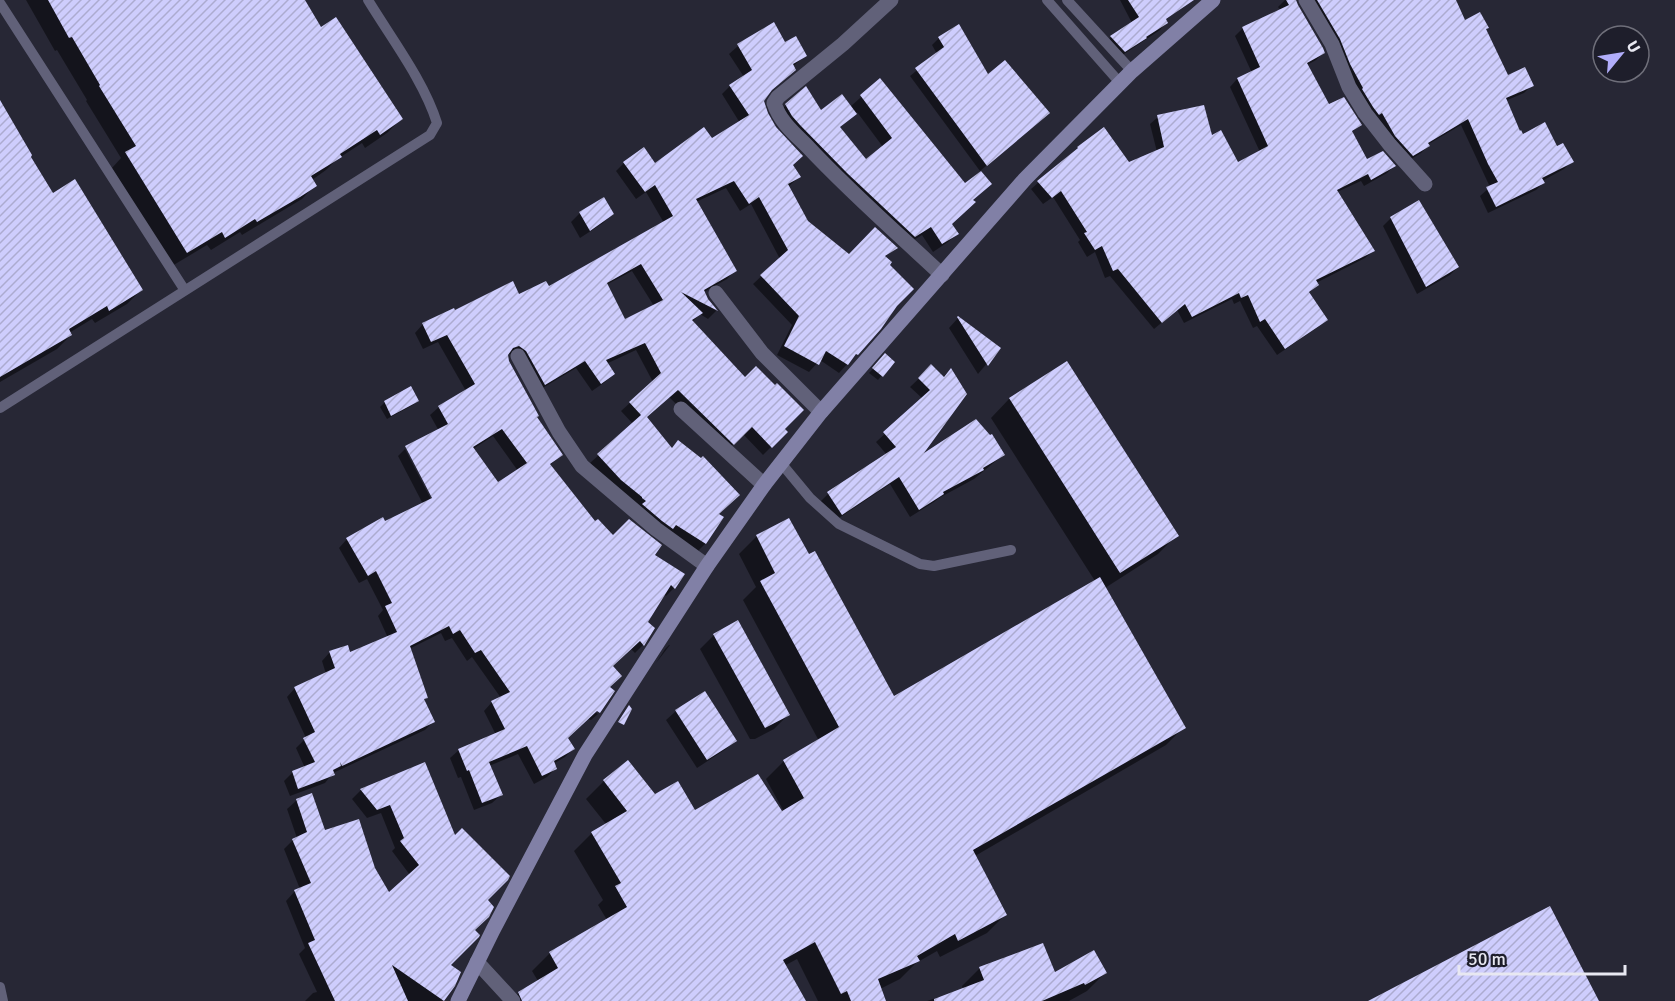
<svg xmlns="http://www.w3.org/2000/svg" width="1675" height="1001" font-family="Signika,sans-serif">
	<defs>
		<pattern id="building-hatch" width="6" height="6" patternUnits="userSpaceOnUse" patternTransform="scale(1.5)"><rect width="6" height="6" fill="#cecdfd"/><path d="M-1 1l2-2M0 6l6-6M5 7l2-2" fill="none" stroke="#acabd0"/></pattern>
	</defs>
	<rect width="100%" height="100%" fill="#272735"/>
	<!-- shadow -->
	<path fill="#0007" fill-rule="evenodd" d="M 26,0 L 304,0 L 321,29 L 401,119 L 387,133 L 365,148 L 362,143 L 336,160 L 326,170 L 312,180 L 315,185 L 302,199 L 242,235 L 240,232 L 211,250 L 207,245 L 172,266 L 112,168 L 121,158 L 86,101 L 87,100 L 57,50 L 55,51 Z
		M 1120,0 L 1180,0 L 1179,9 L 1165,20 L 1166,23 L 1160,30 L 1118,58 L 1105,44 L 1111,37 L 1132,23 Z
		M 1285,0 L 1295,0 L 1323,53 L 1316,60 L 1307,65 L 1329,106 L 1360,125 L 1351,133 L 1366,161 L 1394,166 L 1387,173 L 1364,186 L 1361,181 L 1337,192 L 1373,251 L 1365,258 L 1316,283 L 1317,285 L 1308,294 L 1326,320 L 1318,327 L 1277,355 L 1257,326 L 1253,328 L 1240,301 L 1234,304 L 1232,299 L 1184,323 L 1177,310 L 1154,329 L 1110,276 L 1105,278 L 1095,252 L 1087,257 L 1078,242 L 1080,240 L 1053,197 L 1043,204 L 1031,189 L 1078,148 L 1128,164 L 1157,152 L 1150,124 L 1158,117 L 1211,137 L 1238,164 L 1260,152 L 1230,87 L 1237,79 L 1252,73 L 1235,36 L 1243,28 L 1281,11 L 1278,7 Z
		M 1305,0 L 1454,0 L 1465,22 L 1485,30 L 1507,77 L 1532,85 L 1524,93 L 1505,101 L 1519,133 L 1522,136 L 1556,148 L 1572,161 L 1564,169 L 1542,181 L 1543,183 L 1536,190 L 1488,213 L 1480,196 L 1490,187 L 1461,125 L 1427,145 L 1428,146 L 1421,153 L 1405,163 L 1388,143 Z
		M 773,25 L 785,44 L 805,56 L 792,67 L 768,92 L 763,101 L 766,114 L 799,177 L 788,187 L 807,222 L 849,256 L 896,248 L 885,257 L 888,265 L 896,305 L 880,328 L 839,373 L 820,360 L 809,372 L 777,355 L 792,325 L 753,284 L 780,259 L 751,204 L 740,211 L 726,188 L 696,202 L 735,270 L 727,279 L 704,292 L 707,300 L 716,311 L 708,319 L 700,314 L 692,322 L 786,432 L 763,455 L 743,434 L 725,452 L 669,397 L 646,417 L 717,515 L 722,518 L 705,544 L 697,552 L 613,488 L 590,463 L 633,424 L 621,411 L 653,382 L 636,350 L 606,364 L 613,374 L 605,382 L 592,391 L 576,368 L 536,392 L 518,359 L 510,354 L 507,355 L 508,361 L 536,418 L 561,455 L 549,466 L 595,524 L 613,537 L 653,555 L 674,588 L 666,596 L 663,594 L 646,622 L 653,629 L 643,645 L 635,653 L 630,648 L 611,666 L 608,687 L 599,711 L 589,709 L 598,714 L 591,720 L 587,719 L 567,738 L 573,749 L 565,757 L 553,764 L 555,769 L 547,777 L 534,784 L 518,754 L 489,766 L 501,795 L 492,803 L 474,810 L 461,777 L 458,778 L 450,758 L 459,750 L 496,735 L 484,711 L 492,702 L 501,698 L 472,657 L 467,661 L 452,638 L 445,641 L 441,633 L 409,649 L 426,697 L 423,700 L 433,722 L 425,730 L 333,773 L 325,783 L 290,796 L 284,781 L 292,773 L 305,768 L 296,748 L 306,738 L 287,697 L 295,688 L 326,674 L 322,661 L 330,652 L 349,654 L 388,638 L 378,616 L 383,610 L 367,579 L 359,583 L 339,548 L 347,539 L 423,504 L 398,456 L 405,449 L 434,505 L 437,504 L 408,448 L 406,448 L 439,431 L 430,415 L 439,407 L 466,391 L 438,342 L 423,349 L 415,333 L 423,324 L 549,288 L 664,223 L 646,192 L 636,199 L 616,171 L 624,163 L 655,165 L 712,140 L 740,123 L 722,94 L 730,86 L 744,77 L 729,54 L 738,46 ZM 632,271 L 654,306 L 625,321 L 606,285 ZM 493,436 L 518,471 L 497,484 L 473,449 Z
		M 958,26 L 988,76 L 1042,119 L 980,171 L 910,76 L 937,54 L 932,45 L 939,38 Z
		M 880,80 L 951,224 L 957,234 L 948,242 L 933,252 L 922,235 L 906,245 L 777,114 L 786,105 L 821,113 L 850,107 ZM 857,112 L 883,147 L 866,161 L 839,128 Z
		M 0,103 L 29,157 L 53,195 L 141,290 L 127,304 L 95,323 L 92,319 L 69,333 L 71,335 L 57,349 L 0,382 Z
		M 580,213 L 612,213 L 603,223 L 580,238 L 571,222 Z
		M 1391,218 L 1458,267 L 1450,275 L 1417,294 L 1383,226 Z
		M 958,318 L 999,349 L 978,374 L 949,328 Z
		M 885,356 L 893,362 L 878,380 L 869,373 Z
		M 1066,363 L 1177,535 L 1158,554 L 1105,588 L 1184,727 L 1166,745 L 975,856 L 1005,915 L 987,933 L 940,957 L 937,951 L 916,963 L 900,979 L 856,1001 L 818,1001 L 797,959 L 784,966 L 805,1001 L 512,1001 L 511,1000 L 519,993 L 538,981 L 532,971 L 550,953 L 607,920 L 598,905 L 603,900 L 574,851 L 592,833 L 606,824 L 586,799 L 604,781 L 628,762 L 655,796 L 695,812 L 781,811 L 783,810 L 766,779 L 784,761 L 819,741 L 743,600 L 756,587 L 739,554 L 757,536 L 893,698 L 1095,581 L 991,418 L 1009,399 Z
		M 931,367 L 942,378 L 950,370 L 918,458 L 1003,455 L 974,479 L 939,498 L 934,502 L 910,517 L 890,484 L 833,522 L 820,502 L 828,494 L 887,455 L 876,442 L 923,399 L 910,387 Z
		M 411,388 L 417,401 L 413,405 L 387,419 L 380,407 L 385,402 Z
		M 714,635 L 788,715 L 774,729 L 755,739 L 750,739 L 700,649 Z
		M 669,645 L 670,645 L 656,663 L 665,649 Z
		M 704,693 L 735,740 L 726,749 L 697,768 L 666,720 L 676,711 Z
		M 361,790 L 454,838 L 486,900 L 473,930 L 448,965 L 453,985 L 442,1001 L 305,1001 L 313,993 L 317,992 L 299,954 L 305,948 L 286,901 L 295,891 L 300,889 L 284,849 L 293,840 L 297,838 L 287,809 L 297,800 L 324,832 L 373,869 L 389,895 L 410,875 L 392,851 L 395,848 L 381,813 L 367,818 L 352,799 Z
		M 980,968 L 1054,975 L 1105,973 L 1087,991 L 1069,1001 L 927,1001 L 963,989 L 962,986 Z"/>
	<!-- building -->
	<path fill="url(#building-hatch)" fill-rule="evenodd" d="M 48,0 L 305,0 L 321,27 L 336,17 L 403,119 L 380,135 L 377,130 L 340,154 L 342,157 L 311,176 L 317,186 L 300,197 L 257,222 L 255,219 L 225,238 L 222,232 L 187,253 L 125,152 L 136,146 L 99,86 L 100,85 L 72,37 L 69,38 Z
		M 1128,0 L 1194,0 L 1166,19 L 1168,23 L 1146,37 L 1147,38 L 1125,52 L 1110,36 L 1139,17 Z
		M 1286,0 L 1296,0 L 1298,5 L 1323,48 L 1325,53 L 1307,63 L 1329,104 L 1344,97 L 1362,125 L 1352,131 L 1367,159 L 1383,151 L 1396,166 L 1371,180 L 1368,174 L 1337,190 L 1375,251 L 1316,280 L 1319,285 L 1309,292 L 1328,320 L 1285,349 L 1265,319 L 1260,322 L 1248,295 L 1241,298 L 1239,293 L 1192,317 L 1185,304 L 1162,323 L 1118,269 L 1113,271 L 1102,246 L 1095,250 L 1084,233 L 1087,232 L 1061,191 L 1052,198 L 1037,181 L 1078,148 L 1077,147 L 1104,127 L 1129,162 L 1164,147 L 1157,115 L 1204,105 L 1212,135 L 1221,130 L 1238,162 L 1268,146 L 1237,78 L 1260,67 L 1242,27 L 1289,5 Z
		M 1317,0 L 1456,0 L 1465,20 L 1480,12 L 1489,28 L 1486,29 L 1508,75 L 1525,67 L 1534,86 L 1506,98 L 1520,131 L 1521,130 L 1523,134 L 1545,122 L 1557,146 L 1563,143 L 1574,162 L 1542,178 L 1545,183 L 1496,207 L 1486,187 L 1498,182 L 1488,164 L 1468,119 L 1428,143 L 1430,146 L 1413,156 L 1395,136 L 1382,113 L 1379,115 L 1373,107 L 1362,89 L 1363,88 L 1350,64 L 1340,39 Z
		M 774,22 L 785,42 L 796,36 L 807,56 L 793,64 L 796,70 L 772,90 L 764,101 L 768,113 L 776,127 L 803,156 L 793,165 L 801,177 L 788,184 L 808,221 L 849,254 L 875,227 L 898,248 L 885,256 L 892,262 L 890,265 L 914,289 L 897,306 L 881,329 L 858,355 L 856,354 L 848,365 L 826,351 L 819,365 L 784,346 L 799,316 L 760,275 L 788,250 L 759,197 L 749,204 L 734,181 L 696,199 L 737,271 L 704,290 L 708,299 L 718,311 L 681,292 L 703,313 L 692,320 L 745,377 L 756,366 L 775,385 L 777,383 L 804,410 L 785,429 L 788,432 L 772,448 L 752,427 L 734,445 L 678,390 L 647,417 L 672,448 L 678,440 L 701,458 L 703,456 L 740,495 L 719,514 L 724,517 L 706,544 L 676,525 L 673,529 L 662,521 L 642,504 L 646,501 L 642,498 L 642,497 L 621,480 L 597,454 L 641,415 L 629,402 L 661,373 L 645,343 L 606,360 L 615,374 L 601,384 L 585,361 L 545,385 L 526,351 L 519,346 L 513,348 L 508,355 L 509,361 L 539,416 L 537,417 L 563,455 L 550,464 L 595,521 L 598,519 L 613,535 L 629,519 L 662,545 L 655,555 L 685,574 L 675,589 L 671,585 L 648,622 L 655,628 L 644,646 L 640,641 L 613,666 L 622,676 L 610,687 L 615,691 L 600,713 L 597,711 L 568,738 L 575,749 L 554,761 L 557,769 L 542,776 L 527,746 L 489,762 L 503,795 L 482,803 L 469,770 L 467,771 L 458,749 L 505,729 L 491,701 L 510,692 L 481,650 L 475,653 L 460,630 L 453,634 L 449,626 L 410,646 L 428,698 L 424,699 L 435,722 L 342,766 L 340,762 L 341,766 L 333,770 L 335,775 L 298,789 L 292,771 L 315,762 L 303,738 L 315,732 L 294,687 L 335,668 L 329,651 L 348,645 L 350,652 L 397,632 L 385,606 L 392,603 L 376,571 L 368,576 L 346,538 L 383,517 L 385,521 L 432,498 L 405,446 L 448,424 L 438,406 L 475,384 L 447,335 L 431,342 L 422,323 L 454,308 L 455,310 L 513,281 L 519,294 L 546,281 L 549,286 L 673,216 L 655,185 L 645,192 L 623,162 L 644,147 L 655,163 L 704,127 L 712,138 L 749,115 L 729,85 L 752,70 L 737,44 ZM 641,264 L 663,300 L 625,319 L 607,283 ZM 502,429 L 527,463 L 498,482 L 473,447 Z
		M 959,24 L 988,74 L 1005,60 L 1050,113 L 987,166 L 915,68 L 944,47 L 938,37 Z
		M 880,78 L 965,183 L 981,171 L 992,184 L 973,200 L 976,202 L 952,224 L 959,234 L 942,244 L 931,227 L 915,237 L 847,173 L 800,125 L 792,116 L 785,104 L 806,86 L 821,110 L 842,94 L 857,114 L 840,127 L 866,159 L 892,138 L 860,95 Z
		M 0,100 L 32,155 L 31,157 L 53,193 L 75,179 L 143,290 L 109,311 L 107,306 L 69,329 L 72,335 L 0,377 Z
		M 604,197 L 614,214 L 590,231 L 579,212 Z
		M 1419,200 L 1459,267 L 1426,287 L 1390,217 Z
		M 958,316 L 1001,348 L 988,366 L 957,317 Z
		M 885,353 L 895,362 L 883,377 L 872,368 Z
		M 1067,361 L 1179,536 L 1120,573 L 1009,398 Z
		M 931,364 L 944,377 L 951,368 L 967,394 L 924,453 L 976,419 L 990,435 L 992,434 L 1005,455 L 983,468 L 984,470 L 943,492 L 944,494 L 919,510 L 899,477 L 842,515 L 827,492 L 896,447 L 883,432 L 930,390 L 918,378 Z
		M 411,386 L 419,401 L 391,416 L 384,401 Z
		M 789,518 L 809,554 L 815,551 L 894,696 L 1100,577 L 1186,728 L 973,850 L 1007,915 L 958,941 L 955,934 L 917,956 L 920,961 L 878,979 L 886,1001 L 851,1001 L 847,991 L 841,994 L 815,942 L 783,960 L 806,1001 L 522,1001 L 518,992 L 558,968 L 549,952 L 627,907 L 615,886 L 621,883 L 591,832 L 627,811 L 603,780 L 628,760 L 655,794 L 678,781 L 695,810 L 758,774 L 782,811 L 804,798 L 783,760 L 839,727 L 760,581 L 775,573 L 756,535 Z
		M 738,620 L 790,715 L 765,728 L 713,634 Z
		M 705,691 L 737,741 L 707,760 L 675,710 Z
		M 629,705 L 632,709 L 624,725 L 618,722 Z
		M 425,762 L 455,835 L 462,828 L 510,876 L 508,880 L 488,900 L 494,907 L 489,917 L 475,930 L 480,935 L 479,937 L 451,965 L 461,972 L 455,986 L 444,1001 L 392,965 L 408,1001 L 335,1001 L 308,943 L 315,940 L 294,890 L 311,883 L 292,839 L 307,832 L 296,799 L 312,793 L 325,830 L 359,819 L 375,868 L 389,892 L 419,865 L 400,841 L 404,838 L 390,805 L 377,810 L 360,789 Z
		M 1550,906 L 1599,1001 L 1368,1001 Z
		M 1043,943 L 1055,972 L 1094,950 L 1107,973 L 1085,985 L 1084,983 L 1042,1001 L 934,1001 L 934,999 L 984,980 L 979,967 Z"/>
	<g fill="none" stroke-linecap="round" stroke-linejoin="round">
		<!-- service -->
		<path stroke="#616179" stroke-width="10" d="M 1047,0 L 1121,84
			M 1067,0 L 1132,71
			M 0,3 L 184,289
			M 0,408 L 430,135 L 437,123 C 424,81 391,38 368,0
			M 781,463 L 810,498 L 839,524 L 920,564 L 934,566 L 1011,550
			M 0,987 L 3,1001"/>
		<!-- minor -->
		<path stroke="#616179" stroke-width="15" d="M 891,0 L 843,44 L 778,97 L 774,103 C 780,122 794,133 808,147 C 850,192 897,233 942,275
			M 1306,0 L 1332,44 L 1349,87 L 1365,113 L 1390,145 L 1425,184
			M 716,293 L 762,353 L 821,412
			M 518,356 L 559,432 L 582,466 L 656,529 L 707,566
			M 681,409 L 764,485
			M 477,962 L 513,1001"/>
		<!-- secondary -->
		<path stroke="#8180a6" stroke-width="15" d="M 458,1001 L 493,930 L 585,755 L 707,566 L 764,485 L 821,412 L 1025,179 L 1132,71 L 1213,0"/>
	</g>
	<!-- north arrow -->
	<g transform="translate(1621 54) rotate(60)"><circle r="28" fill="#1e1e2b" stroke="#6f6f7a" stroke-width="1.5"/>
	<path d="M0-4.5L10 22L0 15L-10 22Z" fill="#b1adfa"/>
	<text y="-9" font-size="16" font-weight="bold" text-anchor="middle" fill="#e8e8f1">U</text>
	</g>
	<!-- scale -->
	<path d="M1459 965v9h166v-9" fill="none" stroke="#e8e8f1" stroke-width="3"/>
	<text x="1468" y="965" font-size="18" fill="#e8e8f1" stroke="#1e1e2b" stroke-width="4.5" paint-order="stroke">50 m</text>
</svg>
